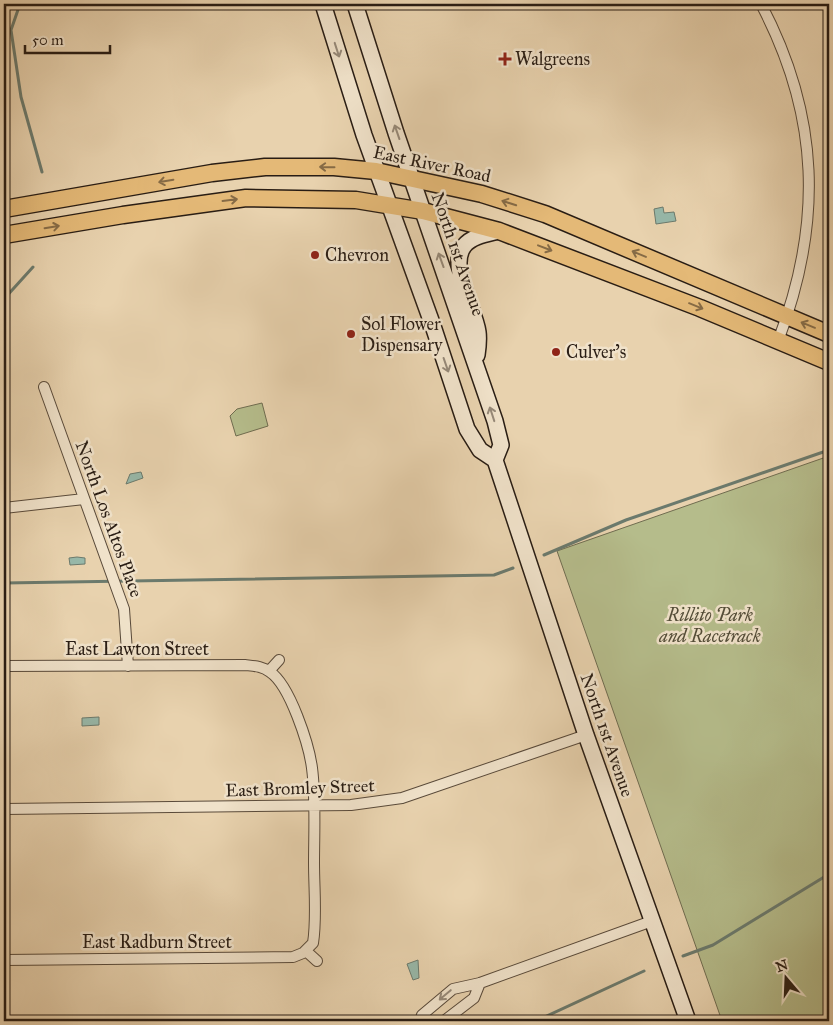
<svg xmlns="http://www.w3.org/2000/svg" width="833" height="1025" font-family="'IM FELL Great Primer',serif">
	<rect width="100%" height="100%" fill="#e8d2ae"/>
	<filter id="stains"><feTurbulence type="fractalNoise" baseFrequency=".004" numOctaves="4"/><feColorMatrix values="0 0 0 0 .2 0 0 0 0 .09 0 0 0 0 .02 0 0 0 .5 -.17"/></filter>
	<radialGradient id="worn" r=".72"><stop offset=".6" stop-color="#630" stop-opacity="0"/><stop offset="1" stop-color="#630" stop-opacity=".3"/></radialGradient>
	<!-- green -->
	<path fill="#b5bc8b" stroke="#6f6c50" d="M 262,403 L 268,426 L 236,436 L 230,416 L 237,409 Z
		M 829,456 L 829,1021 L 722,1021 L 557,551 Z"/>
	<!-- water -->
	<path fill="#97b8a9" stroke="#6b7a6d" d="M 663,207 L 664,213 L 674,212 L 676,221 L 656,224 L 654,209 Z
		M 141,472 L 143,478 L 126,484 L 130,474 Z
		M 77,557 L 85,558 L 85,564 L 70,565 L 69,558 Z
		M 99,717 L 99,725 L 82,726 L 82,718 Z
		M 418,960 L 419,978 L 413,980 L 407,964 Z"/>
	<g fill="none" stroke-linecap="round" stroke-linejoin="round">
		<!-- stream -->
		<path stroke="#6b7a6d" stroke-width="3" d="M 20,4 L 11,30 L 21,97 L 42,172
			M 4,299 L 33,267
			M 544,555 L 626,520 L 829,450
			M 4,583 L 494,575 L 513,568
			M 683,956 L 713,945 L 829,874
			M 536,1021 L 644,971"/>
		<defs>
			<path id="minor" d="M 761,4 C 820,116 823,223 778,341
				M 44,387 L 124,609 L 128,666
				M 4,508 L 84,499
				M 4,666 L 245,665 C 254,666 262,666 270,672 C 290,685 309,745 312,768 C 316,799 314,832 314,863 C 314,889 317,918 313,943 L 303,953 L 293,957 L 4,960
				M 269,671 L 279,660
				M 4,809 L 351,805 L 402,798 L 586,735
				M 306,951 L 317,961
				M 420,1021 L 422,1015 L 453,989 L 480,983 L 652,921
				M 444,1021 L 474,998 L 480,983"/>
			<path id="secondary" d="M 323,4 L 364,135 L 432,323 L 467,429 L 480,450 L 495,460
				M 355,4 L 396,133 L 495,421 L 501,445 L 495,460 L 586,735 L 688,1021
				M 477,355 C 478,348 479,339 478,332 C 475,309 448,267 464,246 C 472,236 487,234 499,231"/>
			<path id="primary" d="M 4,209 L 212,173 L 265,167 L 334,167 L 376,171 L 482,194 L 545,214 L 829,334
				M 4,235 L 123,215 L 246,198 L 356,200 L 423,211 L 499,231 L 700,308 L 829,362"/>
		</defs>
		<!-- minor casing -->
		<use href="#minor" stroke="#594a3a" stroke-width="12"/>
		<!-- secondary casing -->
		<use href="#secondary" stroke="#291d14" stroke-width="18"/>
		<!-- primary casing -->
		<use href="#primary" stroke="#291d14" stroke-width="19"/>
		<!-- minor -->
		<use href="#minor" stroke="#f0e2ca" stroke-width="10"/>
		<!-- secondary -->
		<use href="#secondary" stroke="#f0e2ca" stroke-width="15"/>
		<!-- primary -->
		<use href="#primary" stroke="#e4b977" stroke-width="16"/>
	</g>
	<!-- one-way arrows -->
	<defs><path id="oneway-shaft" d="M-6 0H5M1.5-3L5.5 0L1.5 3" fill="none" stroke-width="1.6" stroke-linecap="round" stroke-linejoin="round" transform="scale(1.25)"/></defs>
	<g stroke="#968978">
		<use href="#oneway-shaft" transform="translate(337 50) rotate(72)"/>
		<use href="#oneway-shaft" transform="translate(397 132) rotate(-109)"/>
		<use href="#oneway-shaft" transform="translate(441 260) rotate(-110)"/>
		<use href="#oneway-shaft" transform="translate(446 365) rotate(71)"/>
		<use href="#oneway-shaft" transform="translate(492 414) rotate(-108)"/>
		<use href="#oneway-shaft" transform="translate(445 995) rotate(140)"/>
	</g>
	<g stroke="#866b46">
		<use href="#oneway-shaft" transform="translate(327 167) rotate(-179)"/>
		<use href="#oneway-shaft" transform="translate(166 181) rotate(170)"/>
		<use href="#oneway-shaft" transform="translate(230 200) rotate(-7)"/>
		<use href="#oneway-shaft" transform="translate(509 203) rotate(-162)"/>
		<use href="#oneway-shaft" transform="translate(52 227) rotate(-9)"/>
		<use href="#oneway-shaft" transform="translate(545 248) rotate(21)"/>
		<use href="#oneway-shaft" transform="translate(639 254) rotate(-157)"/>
		<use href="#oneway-shaft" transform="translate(696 306) rotate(22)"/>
		<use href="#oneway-shaft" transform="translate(808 325) rotate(-158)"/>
	</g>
	<!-- markers -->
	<g fill="#8f2418" stroke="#f0e2ca" stroke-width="2">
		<path d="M502.5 51.5h5v5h5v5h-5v5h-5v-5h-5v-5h5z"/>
		<circle cx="315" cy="255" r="5"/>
		<circle cx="351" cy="334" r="5"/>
		<circle cx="556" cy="352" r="5"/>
	</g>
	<g text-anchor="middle" stroke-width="5" stroke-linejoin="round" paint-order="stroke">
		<!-- poi labels -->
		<g font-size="18" fill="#291d14" stroke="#f0e2ca" text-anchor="start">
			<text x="515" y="65">Walgreens</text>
			<text x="325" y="261">Chevron</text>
			<text x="361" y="330">Sol Flower<tspan x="361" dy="21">Dispensary</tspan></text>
			<text x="566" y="358">Culver's</text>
		</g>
		<!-- street labels -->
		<g font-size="18" fill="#291d14" stroke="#f0e2ca">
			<text transform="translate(432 164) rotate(12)" y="6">East River Road</text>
			<text transform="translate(458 254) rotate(71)" y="6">North 1st Avenue</text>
			<text transform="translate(109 519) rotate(70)" y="6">North Los Altos Place</text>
			<text x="137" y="655">East Lawton Street</text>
			<text transform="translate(607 735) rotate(71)" y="6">North 1st Avenue</text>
			<text transform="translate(300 788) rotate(-2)" y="6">East Bromley Street</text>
			<text x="157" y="948">East Radburn Street</text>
		</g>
		<!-- park labels -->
		<g font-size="18" font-style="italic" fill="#534d38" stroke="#f0e2ca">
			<text x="710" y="621">Rillito Park<tspan x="710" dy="21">and Racetrack</tspan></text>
		</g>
	</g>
	<!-- margin -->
	<rect width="833" height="1025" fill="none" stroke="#e8d2ae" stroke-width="20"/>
	<rect x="5" y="5" width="823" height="1015" fill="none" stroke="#291d14" stroke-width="2.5"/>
	<rect x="10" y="10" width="813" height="1005" fill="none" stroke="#291d14"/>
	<!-- north arrow -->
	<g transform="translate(786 978) rotate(341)" stroke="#f0e2ca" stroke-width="4" paint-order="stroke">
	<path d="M0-4L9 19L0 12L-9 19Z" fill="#291d14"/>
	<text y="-8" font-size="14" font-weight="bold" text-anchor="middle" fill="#291d14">N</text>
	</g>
	<!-- scale -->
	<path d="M25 45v8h85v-8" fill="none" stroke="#291d14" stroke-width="2.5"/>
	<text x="32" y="45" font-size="15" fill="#291d14" stroke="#f0e2ca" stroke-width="4" paint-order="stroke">50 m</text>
	<rect width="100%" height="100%" filter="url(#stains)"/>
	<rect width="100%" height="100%" fill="url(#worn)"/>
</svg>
